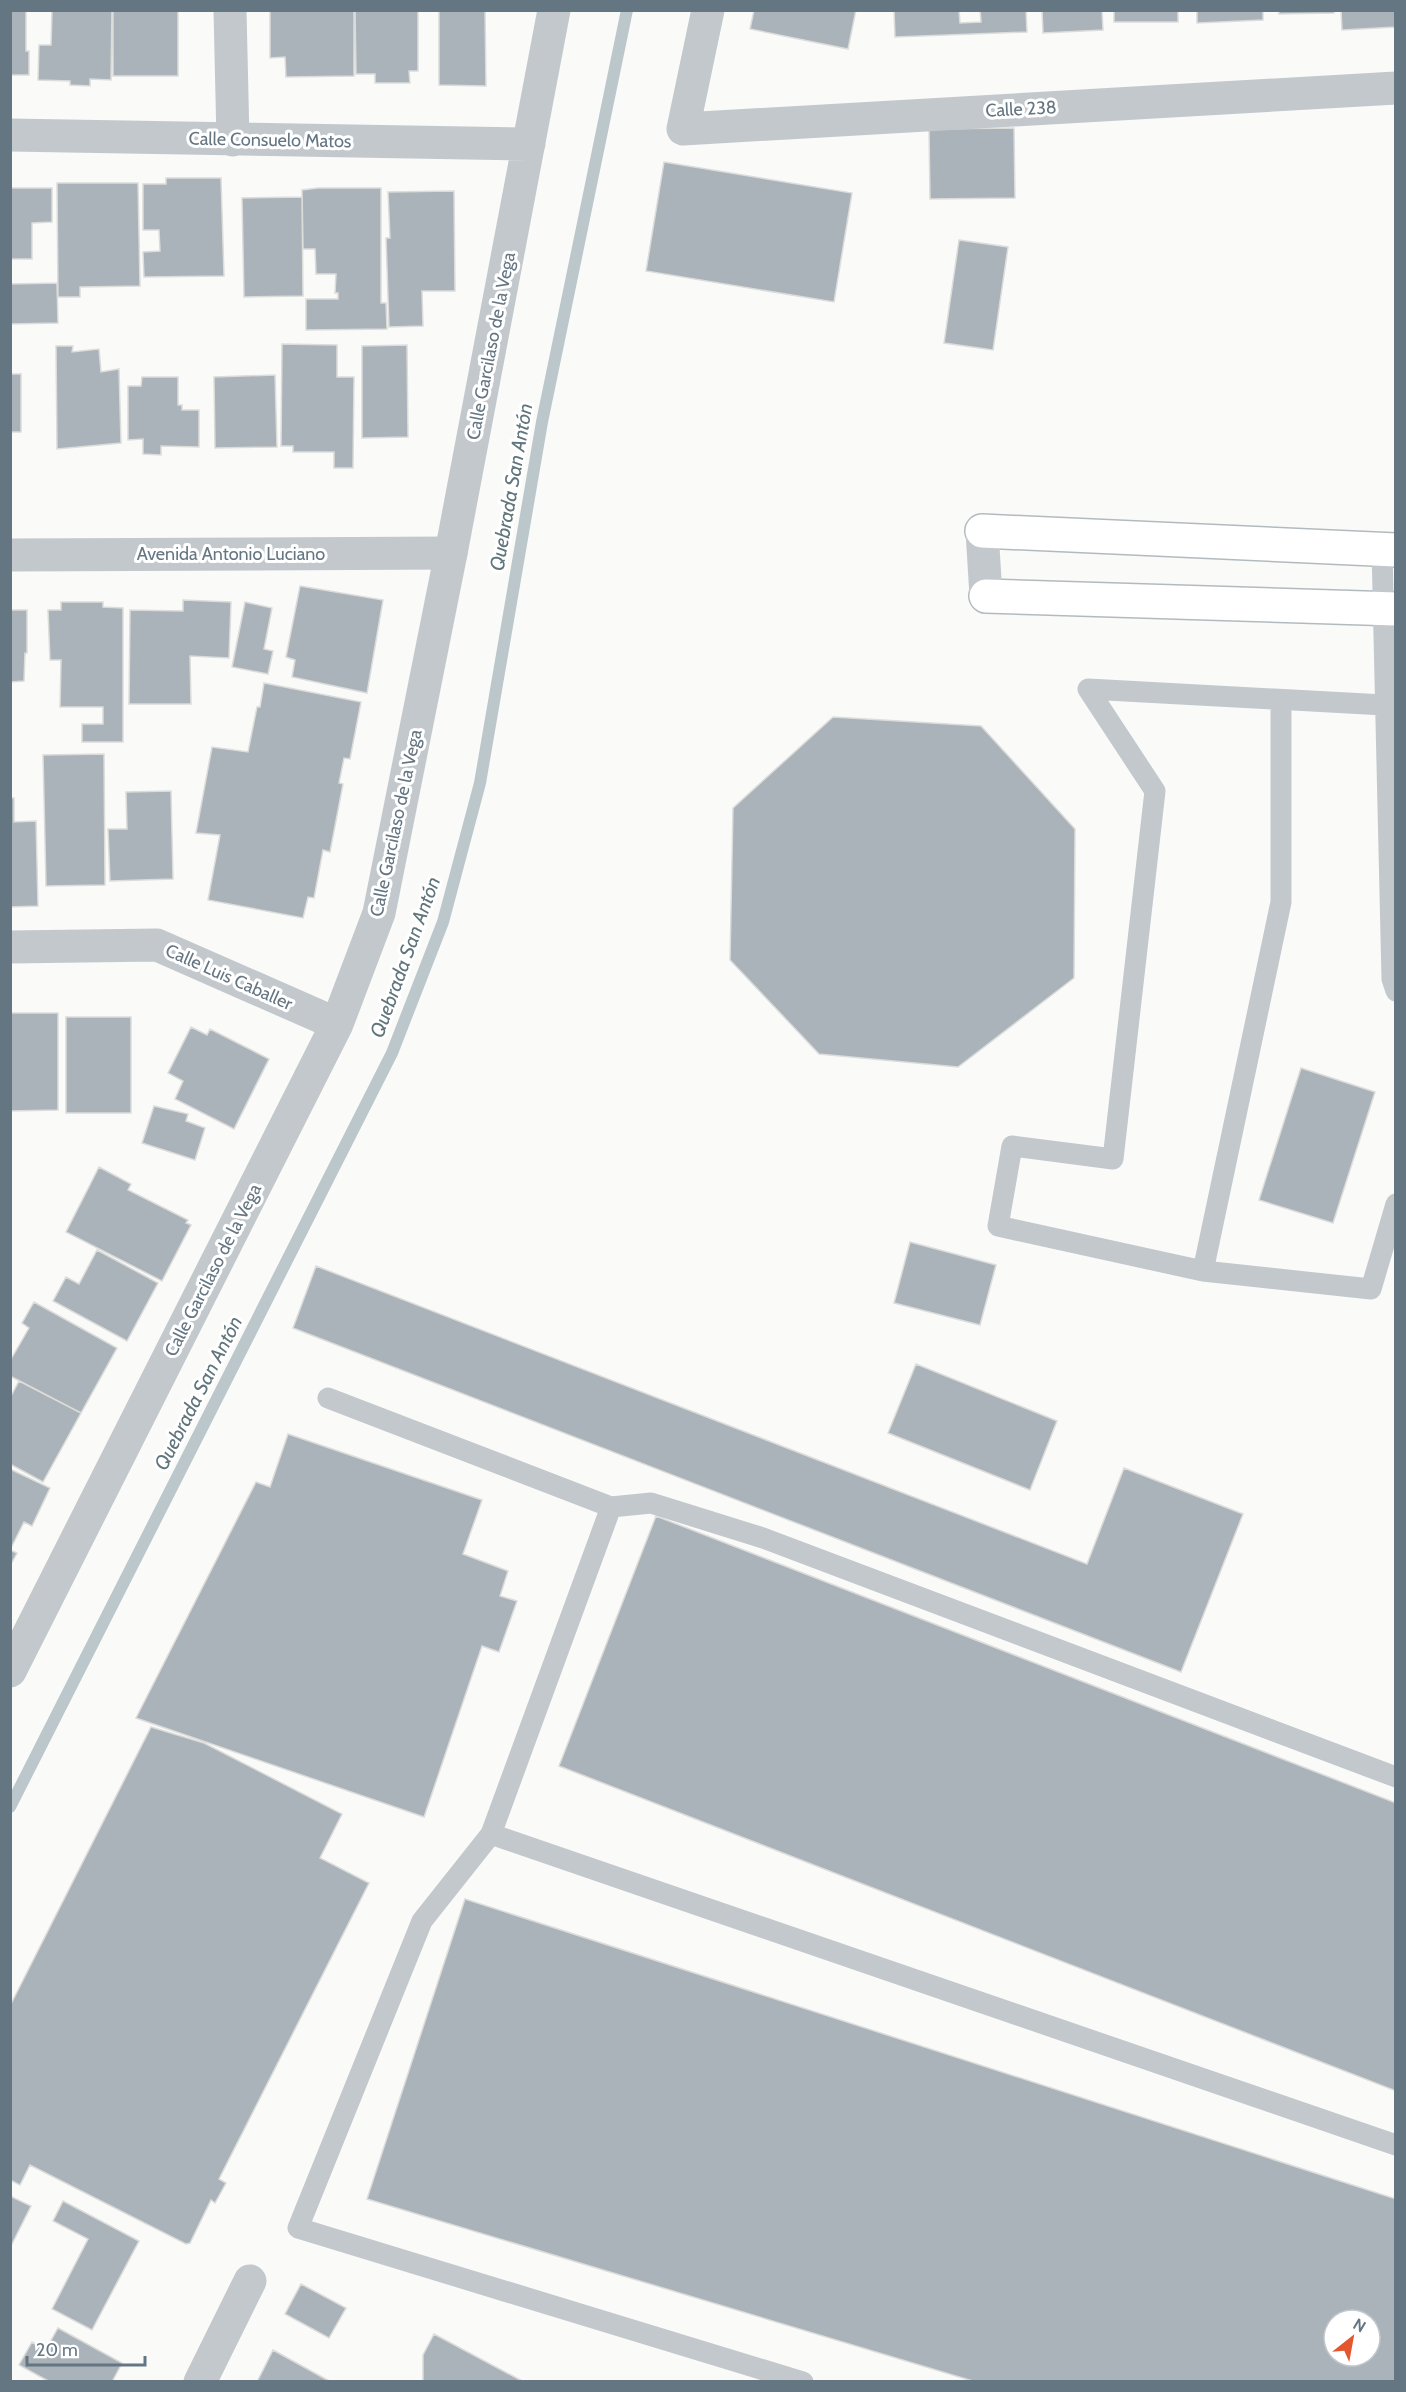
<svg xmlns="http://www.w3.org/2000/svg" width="1406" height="2392" font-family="Cabin,sans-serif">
	<rect width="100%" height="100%" fill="#fafaf8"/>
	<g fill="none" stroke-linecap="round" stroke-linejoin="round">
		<!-- stream -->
		<path stroke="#bbc7cb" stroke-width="12" d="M 10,1807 L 392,1053 L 443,922 L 480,783 L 542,422 L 627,10"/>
	</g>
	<!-- building -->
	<path fill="#aab3b9" stroke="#dcdcda" stroke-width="1.5" fill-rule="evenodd" d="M 10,10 L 26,10 L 26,51 L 29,51 L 29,75 L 10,75 Z
		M 52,10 L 112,10 L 111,80 L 90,79 L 90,86 L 70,85 L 70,81 L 38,80 L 39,45 L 51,45 Z
		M 113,10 L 178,10 L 178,76 L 113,76 Z
		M 270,10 L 354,10 L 354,76 L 286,77 L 285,57 L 270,58 Z
		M 355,10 L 418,10 L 418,71 L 409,71 L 410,83 L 375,83 L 375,74 L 356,74 Z
		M 439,10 L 485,10 L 486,86 L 439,85 Z
		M 754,10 L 856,10 L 848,49 L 750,29 Z
		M 894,10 L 959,10 L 960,23 L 981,22 L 980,10 L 1026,10 L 1027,32 L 895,37 Z
		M 1042,10 L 1102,10 L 1103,30 L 1043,33 Z
		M 1114,10 L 1178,10 L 1178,22 L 1114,22 Z
		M 1197,10 L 1263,10 L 1263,20 L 1197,23 Z
		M 1279,10 L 1334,10 L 1334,13 L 1279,14 Z
		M 1341,10 L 1396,10 L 1396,27 L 1342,30 Z
		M 1014,128 L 1015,198 L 930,199 L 929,129 Z
		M 664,162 L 852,193 L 834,302 L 646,271 Z
		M 166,178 L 221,178 L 224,276 L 144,277 L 143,252 L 160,251 L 159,230 L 143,230 L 143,184 L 166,184 Z
		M 57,183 L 138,183 L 140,286 L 80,287 L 80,297 L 58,297 Z
		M 10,188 L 52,188 L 52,222 L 32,223 L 32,259 L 10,259 Z
		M 318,188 L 381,188 L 381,303 L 386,303 L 387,329 L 306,330 L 306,299 L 338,299 L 338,293 L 335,293 L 336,274 L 316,274 L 315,249 L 303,249 L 302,190 Z
		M 454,191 L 455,291 L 422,291 L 423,326 L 389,327 L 386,238 L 390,238 L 388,192 Z
		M 302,197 L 303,296 L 244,297 L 242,198 Z
		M 959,240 L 1008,247 L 993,350 L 944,343 Z
		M 57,283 L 58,323 L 10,324 L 10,284 Z
		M 282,344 L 337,345 L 337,377 L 354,377 L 353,468 L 334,468 L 334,452 L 293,452 L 293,446 L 281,446 Z
		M 407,345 L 408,437 L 362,438 L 362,346 Z
		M 56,346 L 73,346 L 72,352 L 99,349 L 101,372 L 119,369 L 121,443 L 57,449 Z
		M 10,374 L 21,374 L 21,432 L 10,432 Z
		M 275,375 L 277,447 L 215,448 L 214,377 Z
		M 142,377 L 178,377 L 178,405 L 182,405 L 182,410 L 199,410 L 199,447 L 161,446 L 161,455 L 143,454 L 143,439 L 128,440 L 128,386 L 141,386 Z
		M 300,586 L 383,600 L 367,693 L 292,677 L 295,660 L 286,657 Z
		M 183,600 L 231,602 L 229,658 L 190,656 L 191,704 L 129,704 L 130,610 L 183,611 Z
		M 61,602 L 103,602 L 103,607 L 123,608 L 123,742 L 82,742 L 82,724 L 103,724 L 103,707 L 60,707 L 61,660 L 50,660 L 48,610 L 61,610 Z
		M 245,602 L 272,608 L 264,649 L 273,651 L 268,674 L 232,667 Z
		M 10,610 L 27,610 L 27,653 L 25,653 L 24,681 L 10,682 Z
		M 264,683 L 361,702 L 350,759 L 344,758 L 339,783 L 343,784 L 330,852 L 323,850 L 314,898 L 308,897 L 303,918 L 208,900 L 220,835 L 196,833 L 212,747 L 248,752 L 257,707 L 260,707 Z
		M 833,717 L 981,726 L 1075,829 L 1074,978 L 958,1067 L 819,1054 L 730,960 L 733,808 Z
		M 104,754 L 105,885 L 46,886 L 43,755 Z
		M 171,791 L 173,879 L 110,881 L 108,829 L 127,829 L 126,792 Z
		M 10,798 L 14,798 L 14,822 L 36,821 L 38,906 L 10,907 Z
		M 10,1013 L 58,1013 L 58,1110 L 10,1111 Z
		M 66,1017 L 131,1017 L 131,1113 L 66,1113 Z
		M 191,1027 L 207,1035 L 210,1029 L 269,1059 L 234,1129 L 175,1099 L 183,1081 L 168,1073 Z
		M 1301,1068 L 1375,1092 L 1333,1223 L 1259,1200 Z
		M 154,1106 L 188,1114 L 186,1121 L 205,1128 L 195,1160 L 142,1143 Z
		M 99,1167 L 131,1184 L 128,1190 L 188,1220 L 186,1223 L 191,1225 L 162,1281 L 66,1232 Z
		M 910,1242 L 996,1265 L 980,1325 L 894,1303 Z
		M 97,1250 L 158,1283 L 127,1341 L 53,1301 L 66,1277 L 79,1284 Z
		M 316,1266 L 1087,1564 L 1124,1468 L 1243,1514 L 1181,1672 L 293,1328 Z
		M 34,1302 L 117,1348 L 81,1413 L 10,1376 L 10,1361 L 29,1328 L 22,1323 Z
		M 916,1364 L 1057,1421 L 1030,1490 L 888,1433 Z
		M 19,1381 L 81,1413 L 43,1482 L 10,1464 L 10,1398 Z
		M 288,1434 L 482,1500 L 463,1554 L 508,1571 L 500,1596 L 517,1601 L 499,1652 L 482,1646 L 424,1817 L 136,1718 L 256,1482 L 270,1487 Z
		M 10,1469 L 50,1488 L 32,1526 L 24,1522 L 10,1550 Z
		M 656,1516 L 1396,1803 L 1396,2091 L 559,1766 Z
		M 10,1550 L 17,1553 L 10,1566 Z
		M 151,1727 L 204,1743 L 342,1814 L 320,1858 L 369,1883 L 219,2179 L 226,2183 L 215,2203 L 211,2200 L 190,2243 L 186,2244 L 30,2165 L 20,2185 L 10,2180 L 10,2006 Z
		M 465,1899 L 1396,2199 L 1396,2382 L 976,2382 L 367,2199 ZM 1334,2320 L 1370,2320 L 1370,2356 L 1334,2356 Z
		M 10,2196 L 31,2206 L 10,2248 Z
		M 63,2201 L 139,2241 L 92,2330 L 52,2309 L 88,2239 L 53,2221 Z
		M 301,2284 L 346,2308 L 329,2338 L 285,2314 Z
		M 58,2328 L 122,2363 L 112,2382 L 50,2382 L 19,2365 L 32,2342 L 46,2349 Z
		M 434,2334 L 524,2382 L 423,2382 L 423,2355 Z
		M 273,2350 L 331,2382 L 257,2382 Z"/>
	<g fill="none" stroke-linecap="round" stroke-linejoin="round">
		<defs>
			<path id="secondary" d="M 982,531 L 1396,550
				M 986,596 L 1396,609"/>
		</defs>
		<!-- secondary casing -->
		<use href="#secondary" stroke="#b3babf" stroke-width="36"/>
		<!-- service -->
		<path stroke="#c3c8cc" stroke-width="21" d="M 1382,549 L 1392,979 L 1396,991
			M 1281,700 L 1281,902 L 1203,1271 L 998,1226 L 1012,1146 L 1113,1159 L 1155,791 L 1088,689 L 1384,705
			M 1203,1271 L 1371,1289 L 1396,1204
			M 328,1398 L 611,1507
			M 1396,1777 L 763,1538 L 651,1503 L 611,1507 L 491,1834 L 1396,2145
			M 491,1834 L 422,1921 L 298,2228 L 803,2382"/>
		<!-- minor -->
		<path stroke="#c3c8cc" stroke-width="33" d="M 230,10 L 233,140
			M 708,10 L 683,129 L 1396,88
			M 10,135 L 529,144
			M 982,531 L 986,596
			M 10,947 L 157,945 L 337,1024
			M 10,1671 L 337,1024 L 379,913 L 451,553 L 554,10
			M 200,2382 L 250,2281"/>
		<!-- tertiary -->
		<path stroke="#c3c8cc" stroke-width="33" d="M 10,555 L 451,553"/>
		<!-- secondary -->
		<use href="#secondary" stroke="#fff" stroke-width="33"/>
	</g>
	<g text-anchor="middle" stroke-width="6" stroke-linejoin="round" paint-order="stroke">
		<!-- street labels -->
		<g font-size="18" fill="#657683" stroke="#fff">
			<text transform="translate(1021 109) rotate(-3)" y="6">Calle 238</text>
			<text transform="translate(270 140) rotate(1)" y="6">Calle Consuelo Matos</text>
			<text transform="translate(491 346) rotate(-79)" y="6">Calle Garcilaso de la Vega</text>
			<text x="231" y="560">Avenida Antonio Luciano</text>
			<text transform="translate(396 823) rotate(-78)" y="6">Calle Garcilaso de la Vega</text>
			<text transform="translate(229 977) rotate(24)" y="6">Calle Luis Caballer</text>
			<text transform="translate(213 1270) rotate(-63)" y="6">Calle Garcilaso de la Vega</text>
		</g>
		<!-- water labels -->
		<g font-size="20" font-style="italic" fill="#60757c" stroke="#fff">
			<text transform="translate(511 487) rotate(-80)" y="7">Quebrada San Antón</text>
			<text transform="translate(405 957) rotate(-70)" y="7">Quebrada San Antón</text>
			<text transform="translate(198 1393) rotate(-63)" y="7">Quebrada San Antón</text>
		</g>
	</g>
	<!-- border -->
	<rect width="1406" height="2392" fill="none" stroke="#657683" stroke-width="24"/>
	<!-- north arrow -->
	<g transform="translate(1352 2338) rotate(31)"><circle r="28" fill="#ffffff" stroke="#c1c8cd" stroke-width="1.5"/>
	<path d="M0-4.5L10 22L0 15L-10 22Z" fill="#e4572e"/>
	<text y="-9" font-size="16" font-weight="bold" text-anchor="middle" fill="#657683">N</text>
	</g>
	<!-- scale -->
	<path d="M27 2356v9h118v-9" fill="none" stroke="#657683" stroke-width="3"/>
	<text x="36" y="2356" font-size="18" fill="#657683" stroke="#ffffff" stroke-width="4.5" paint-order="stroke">20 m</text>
</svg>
